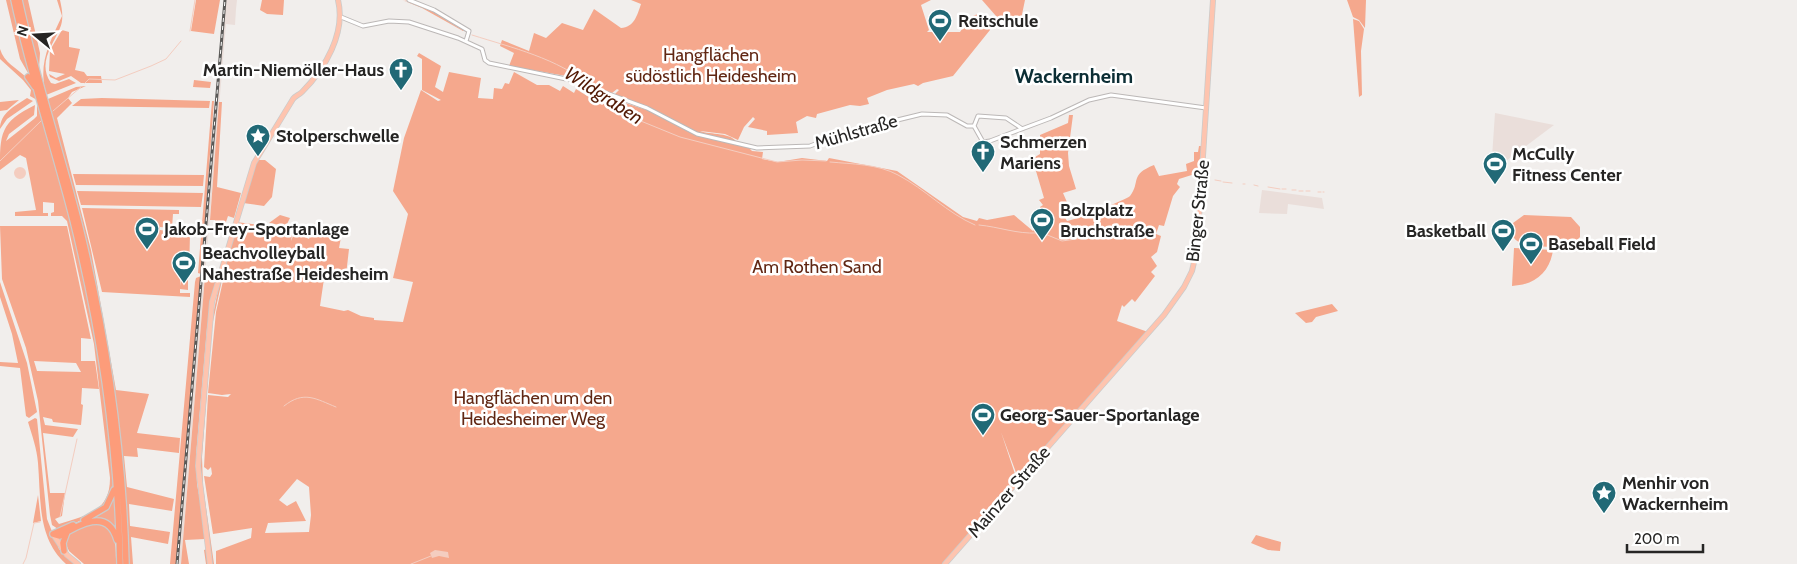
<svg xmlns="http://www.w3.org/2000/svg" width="1797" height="564" font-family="Cabin,sans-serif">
	<rect width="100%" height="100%" fill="#f1eeec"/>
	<!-- built -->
	<path fill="#eadeda" d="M 224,0 L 237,0 L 236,9 L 235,25 L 226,24 L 181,564 L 176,564 Z
		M 1495,113 L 1554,125 L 1491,172 Z
		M 1262,190 L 1322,198 L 1324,209 L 1288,204 L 1287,214 L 1259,213 Z"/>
	<!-- green -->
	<path fill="#f5a88d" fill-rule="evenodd" d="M 6,0 L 11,0 L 32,80 L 20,59 Z
		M 22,0 L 28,0 L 40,53 L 39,69 Z
		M 57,0 L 60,0 C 62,9 64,19 60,28 C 53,45 37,63 51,83 L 55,84 L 69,79 L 76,83 L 46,95 C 38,63 49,44 62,16 Z
		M 196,0 L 220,0 L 214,34 L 191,31 Z
		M 262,0 L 284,0 L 283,15 L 267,14 L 260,10 Z
		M 402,0 L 431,10 L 465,30 L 463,31 L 422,8 Z
		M 631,0 L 931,0 L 921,5 L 929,30 L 927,32 L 960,32 L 962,29 L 961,20 L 978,14 L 990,30 L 953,76 L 923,83 L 918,86 L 914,84 L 887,90 L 867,98 L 869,104 L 860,106 L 850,105 L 817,114 L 816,118 L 807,116 L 796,122 L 798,133 L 767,135 L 767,131 L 748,127 L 755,119 L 753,117 L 744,127 L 738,140 L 725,134 L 700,131 C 710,135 732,132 737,143 L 692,131 L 649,107 L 617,97 L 615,94 L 619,90 L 617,89 L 612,93 L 599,88 L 593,83 L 597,89 L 572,77 L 509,66 L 514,53 L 500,46 L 502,40 L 529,51 L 534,33 L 546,38 L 562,23 L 583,30 L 594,9 L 621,28 C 634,27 637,16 641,4 Z
		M 982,0 L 1025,0 L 1019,29 L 1003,24 Z
		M 1347,0 L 1366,0 L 1365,28 L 1359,20 L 1353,17 Z
		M 1353,19 L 1359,21 L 1364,29 L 1361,51 L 1362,95 L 1359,97 Z
		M 62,30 L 69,32 L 69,47 L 80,49 L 75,70 L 84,72 L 87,76 L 101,76 L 102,83 L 81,83 L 71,76 L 59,81 L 50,77 L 49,74 L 56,78 L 65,74 L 49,71 L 50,50 Z
		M 0,49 C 4,63 17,68 27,78 C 33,84 35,92 37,100 L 30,96 L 31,90 L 23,80 L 0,59 Z
		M 419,53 L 441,66 L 435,87 L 443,92 L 449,72 L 481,78 L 478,98 L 493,99 L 494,88 L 502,89 L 505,83 L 509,84 L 514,72 L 537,85 L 549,85 L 560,91 L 563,86 L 574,93 L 576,89 L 592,99 L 594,93 L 650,111 L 691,133 L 748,147 L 752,151 L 763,152 L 762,159 L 778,162 L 802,158 L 827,161 L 829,158 L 897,171 L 963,217 L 977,221 L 979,218 L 987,220 L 1014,215 L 1033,231 L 1035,228 L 1039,230 L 1036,226 L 1042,217 L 1040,207 L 1043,205 L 1039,200 L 1044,198 L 1036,171 L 1035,157 L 1040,154 L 1040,135 L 1068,123 L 1069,115 L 1073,115 L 1068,153 L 1069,166 L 1076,189 L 1063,193 L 1070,209 L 1062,212 L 1067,221 C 1072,221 1126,200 1130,196 C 1141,182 1129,175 1154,165 L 1159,176 L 1187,171 L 1186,164 L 1194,161 L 1194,152 L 1198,152 L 1199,146 L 1202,146 L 1201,168 L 1197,168 L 1198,173 L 1179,179 L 1177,184 L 1180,187 L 1173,196 L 1164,226 L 1159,225 L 1156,234 L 1161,236 L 1157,252 L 1151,257 L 1157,266 L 1151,272 L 1155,276 L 1135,302 L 1132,299 L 1124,307 L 1122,305 L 1117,321 L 1148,332 L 1018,478 L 1001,432 L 1017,480 L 942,564 L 216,564 L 216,551 L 251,538 L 252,528 L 213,534 L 204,476 L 210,477 L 212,474 L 211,467 L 208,470 L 204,467 L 208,395 L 228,397 L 231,394 L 222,395 L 208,393 L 216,312 L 225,272 L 223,274 L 236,222 L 293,229 L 291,241 L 296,229 L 289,226 L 291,224 L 302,226 L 300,227 L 304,232 L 315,223 L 305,237 L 309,239 L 313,226 L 342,232 L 339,248 L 349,249 L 346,275 L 325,272 L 320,306 L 344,311 L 348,310 L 361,316 L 374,318 L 374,320 L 403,322 L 413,282 L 393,278 L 408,214 L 393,191 L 404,138 L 421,90 L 438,101 L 441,100 L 422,90 L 422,59 L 417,56 ZM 297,479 L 309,487 L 311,515 L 309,532 L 265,533 L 268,523 L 306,521 L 296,501 L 287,506 L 279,500 Z
		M 194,80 L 211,82 L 210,88 L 193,87 Z
		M 86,86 L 72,92 L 68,98 L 72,103 L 57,118 L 91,250 L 116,390 L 149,394 L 137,433 L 180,438 L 179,453 L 137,448 L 138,457 L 124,456 L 127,487 L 174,499 L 172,511 L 129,504 L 130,526 L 170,532 L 168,544 L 131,537 L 133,564 L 129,564 L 114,390 L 98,292 L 48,99 L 76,87 Z
		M 27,98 L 33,101 L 7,119 L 0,129 C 0,113 15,106 27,98 Z
		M 102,98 L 210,101 L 209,108 L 72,106 L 81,99 Z
		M 19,100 L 7,110 L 0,111 L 0,102 Z
		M 212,101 L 214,101 L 201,274 L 198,273 Z
		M 219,102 L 222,102 L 217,187 L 241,193 L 234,218 L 228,216 L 225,225 L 215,224 L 215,220 L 210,220 Z
		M 37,104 L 69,213 L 92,315 L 103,383 L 113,478 C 113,485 113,494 109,501 C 102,512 71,526 58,529 L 52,525 L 50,515 L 38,401 L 26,348 L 2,279 L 0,226 L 67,226 L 91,339 L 81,338 L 81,361 L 95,361 L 99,389 L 82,388 L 81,404 L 83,405 L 81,425 L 53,422 L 52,419 L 43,417 L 45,425 L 78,429 L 73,437 L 43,433 L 50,493 L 65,493 L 62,516 L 55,519 L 59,524 C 87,515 110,512 110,478 L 94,344 L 67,221 L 62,216 L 51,216 L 51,213 L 54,212 L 54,203 L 43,202 L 43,213 L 48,213 L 48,216 L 15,216 L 15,212 L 36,210 L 26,158 L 20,155 L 0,170 C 0,134 0,122 35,105 L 34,115 L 9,134 L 6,141 L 34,119 L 37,116 ZM 34,361 L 76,363 L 81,372 L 37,371 Z
		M 257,160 L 265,160 L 276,169 L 272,197 L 264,206 L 243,203 Z
		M 73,174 L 204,175 L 203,186 L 76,185 Z
		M 77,191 L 203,193 L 201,207 L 81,205 Z
		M 82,208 L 179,210 L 179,214 L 173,214 L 172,228 L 160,227 L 160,230 L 190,234 L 189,275 L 180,275 L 180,286 L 181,279 L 188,279 L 188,290 L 180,289 L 180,293 L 190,293 L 190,297 L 102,292 Z
		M 280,215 L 290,218 L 286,226 L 269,223 Z
		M 1524,215 L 1571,217 L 1580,227 L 1580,237 L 1572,246 C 1554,246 1502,253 1513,223 Z
		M 1508,222 L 1509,236 L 1498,236 L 1498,223 Z
		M 1514,248 L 1553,250 C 1550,272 1535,285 1512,286 Z
		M 201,276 L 176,564 L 170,564 L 195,282 L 196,278 Z
		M 205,276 L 216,279 L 207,328 L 196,456 L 197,484 L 207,538 L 208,564 L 206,564 L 204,550 L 207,549 L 205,539 L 185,540 L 189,564 L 181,564 Z
		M 221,276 L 222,280 L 212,326 L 202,457 L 203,486 L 214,564 L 212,564 L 200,465 L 209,334 Z
		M 0,282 L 27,363 L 37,412 L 29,418 L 26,416 L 20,368 L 0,366 L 0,362 L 18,363 L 12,334 L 0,297 Z
		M 1332,304 L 1338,311 L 1316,317 L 1312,322 L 1306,323 L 1295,313 Z
		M 35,418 L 37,419 L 47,519 L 59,549 L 74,564 L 66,564 C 37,538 41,499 38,463 C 37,449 32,435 28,422 Z
		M 115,493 L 117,535 L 108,524 L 84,522 L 110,504 Z
		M 38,495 L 41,521 L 33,523 Z
		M 97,523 C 117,531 116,545 116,564 L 84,564 L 69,551 L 66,544 C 68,528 84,525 97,523 Z
		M 1256,535 L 1281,542 L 1280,551 L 1268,550 L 1251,543 Z"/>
	<!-- water -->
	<path fill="#f4cdc0" d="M14 173a6 6 0 1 1 12 0a6 6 0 1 1-12 0Z
		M 435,550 L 448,552 L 449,558 L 439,556 L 432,558 L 430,553 Z"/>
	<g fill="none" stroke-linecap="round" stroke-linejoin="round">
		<!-- stream -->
		<path stroke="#f4cdc0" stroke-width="1" d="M 405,0 L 432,11 L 465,31
			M 190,31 L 195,0
			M 472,35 C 513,48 557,58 591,86
			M 85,83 L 89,79 L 115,80 L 151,66 L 166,59 L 181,41
			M 596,90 L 631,117 L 680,137 L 777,162 L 802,160 L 826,161
			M 53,111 L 81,87
			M 0,161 L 41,121
			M 830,162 C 852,164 878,164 898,175 C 925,189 947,213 975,225
			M 1215,180 L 1221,181
			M 1223,182 L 1232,183
			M 1243,184 L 1245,184
			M 1254,185 L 1258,186
			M 1268,187 L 1280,189
			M 1282,189 L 1286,189
			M 1292,190 L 1296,190
			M 1299,191 L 1303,191
			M 1306,191 L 1310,191
			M 1318,192 L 1321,192
			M 1323,192 L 1324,192
			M 979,225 C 1000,227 1016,234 1037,233
			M 1045,234 L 1062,241 L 1090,237
			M 284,406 C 304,390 316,399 336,407
			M 60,517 L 77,439
			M 23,564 L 26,558 L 34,523 L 40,522
			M 411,564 L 431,556"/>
		<defs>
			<path id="minor" d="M 409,0 L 434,10 L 469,31 L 466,41
				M 341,17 L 363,26 L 389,21 L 409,22 L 458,38 L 482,49 L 485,60 L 489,63 L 571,80 L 647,108 L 697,134 L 757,148 L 810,146 L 844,133 L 922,114 L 947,115 L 967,126 L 974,126
				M 974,126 L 983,142 L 990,141 L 1051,118 L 1089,100 L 1111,95 L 1206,108
				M 974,126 L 978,116 L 1006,118 L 1021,128"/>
			<path id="major" d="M 53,534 L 67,555 L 78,564
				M 210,564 L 198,466 L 212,302 L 254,163 L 293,99 C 295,96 299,95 302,92 C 325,69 346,33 338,0
				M 945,564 L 1164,315 L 1184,287 L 1192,271 L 1197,249 L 1213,0"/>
			<path id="highway" d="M 14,0 C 30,74 54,146 73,220 C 101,332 118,448 120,564
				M 19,0 C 35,74 59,146 78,220 C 106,332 123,448 126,564
				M 28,77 L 35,87
				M 84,520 L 106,507 L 114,490
				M 53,534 L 60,536 C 78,525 108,507 117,540
				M 53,534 L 73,525
				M 64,551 L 63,543 L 67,532"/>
		</defs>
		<!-- minor casing -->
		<use href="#minor" stroke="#bcb8b7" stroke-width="5"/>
		<!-- major casing -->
		<use href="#major" stroke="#cbcbca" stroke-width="6"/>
		<!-- highway casing -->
		<use href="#highway" stroke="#cbcbca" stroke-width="8"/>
		<!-- minor -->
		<use href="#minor" stroke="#fff" stroke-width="3"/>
		<!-- major -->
		<use href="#major" stroke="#fec4af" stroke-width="4.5"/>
		<!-- highway -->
		<use href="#highway" stroke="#fd9c7a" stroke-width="5.5"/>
		<defs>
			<path id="rail" d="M 177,564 L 225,0"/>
		</defs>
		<!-- rail casing -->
		<use href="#rail" stroke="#595856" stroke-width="3"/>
		<!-- rail -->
		<use href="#rail" stroke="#fff" stroke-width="1" stroke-dasharray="4" stroke-linecap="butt"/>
	</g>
	<!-- icons -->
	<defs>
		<symbol id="stadium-pin" viewBox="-11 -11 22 30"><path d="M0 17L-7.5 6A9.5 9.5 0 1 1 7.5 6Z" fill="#216976" stroke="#fff"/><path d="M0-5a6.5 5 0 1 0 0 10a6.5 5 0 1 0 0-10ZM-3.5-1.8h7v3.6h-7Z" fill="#fff"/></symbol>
		<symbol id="church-pin" viewBox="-11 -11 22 30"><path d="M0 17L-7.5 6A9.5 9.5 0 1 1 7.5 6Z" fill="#216976" stroke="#fff"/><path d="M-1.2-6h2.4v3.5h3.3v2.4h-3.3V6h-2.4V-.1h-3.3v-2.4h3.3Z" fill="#fff"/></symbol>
		<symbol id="sight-pin" viewBox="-11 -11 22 30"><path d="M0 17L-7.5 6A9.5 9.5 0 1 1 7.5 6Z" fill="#216976" stroke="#fff"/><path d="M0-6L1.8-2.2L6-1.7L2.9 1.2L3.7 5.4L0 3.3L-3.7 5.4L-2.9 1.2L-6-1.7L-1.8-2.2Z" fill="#fff"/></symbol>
	</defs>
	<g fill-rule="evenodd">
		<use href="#stadium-pin" x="926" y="7" width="28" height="38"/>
		<use href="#church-pin" x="387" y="56" width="28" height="38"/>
		<use href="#sight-pin" x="244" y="122" width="28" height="38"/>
		<use href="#church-pin" x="969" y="138" width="28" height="38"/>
		<use href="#stadium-pin" x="1481" y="150" width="28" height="38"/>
		<use href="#stadium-pin" x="1028" y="206" width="28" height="38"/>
		<use href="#stadium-pin" x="133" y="215" width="28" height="38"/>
		<use href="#stadium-pin" x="1489" y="217" width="28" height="38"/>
		<use href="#stadium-pin" x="1517" y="230" width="28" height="38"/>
		<use href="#stadium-pin" x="170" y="249" width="28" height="38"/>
		<use href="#stadium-pin" x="969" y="401" width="28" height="38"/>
		<use href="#sight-pin" x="1590" y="479" width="28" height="38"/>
	</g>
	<g text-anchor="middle" stroke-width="5" stroke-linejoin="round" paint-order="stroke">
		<!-- poi labels -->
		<g font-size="18" font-weight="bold" fill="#262524" stroke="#fff" text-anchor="start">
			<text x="958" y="27">Reitschule</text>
			<text x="384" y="76" text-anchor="end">Martin-Niemöller-Haus</text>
			<text x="276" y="142">Stolperschwelle</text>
			<text x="1000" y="148">Schmerzen<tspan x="1000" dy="21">Mariens</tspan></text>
			<text x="1512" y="160">McCully<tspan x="1512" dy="21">Fitness Center</tspan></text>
			<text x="1060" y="216">Bolzplatz<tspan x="1060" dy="21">Bruchstraße</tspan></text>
			<text x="164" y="235">Jakob-Frey-Sportanlage</text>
			<text x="1486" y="237" text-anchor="end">Basketball</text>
			<text x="1548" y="250">Baseball Field</text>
			<text x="202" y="259">Beachvolleyball<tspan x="202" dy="21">Nahestraße Heidesheim</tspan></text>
			<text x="1000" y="421">Georg-Sauer-Sportanlage</text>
			<text x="1622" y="489">Menhir von<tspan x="1622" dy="21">Wackernheim</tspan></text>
		</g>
		<!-- park labels -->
		<g font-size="18" fill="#612713" stroke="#fff">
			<text x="711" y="61">Hangflächen<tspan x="711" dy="21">südöstlich Heidesheim</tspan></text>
			<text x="817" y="273">Am Rothen Sand</text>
			<text x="533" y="404">Hangflächen um den<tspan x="533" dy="21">Heidesheimer Weg</tspan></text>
		</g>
		<!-- street labels -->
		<g font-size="18" fill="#262524" stroke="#fff">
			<text transform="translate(856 132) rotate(-16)" y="6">Mühlstraße</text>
			<text transform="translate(1198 211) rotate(-84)" y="6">Binger Straße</text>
			<text transform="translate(1009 492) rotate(-49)" y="6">Mainzer Straße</text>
		</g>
		<!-- water labels -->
		<g font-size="19" font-style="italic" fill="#521904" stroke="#fff">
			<text transform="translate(604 95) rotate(33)" y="7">Wildgraben</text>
		</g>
		<!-- quarter labels -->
		<g font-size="20" font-weight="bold" fill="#0c2e35" stroke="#fff">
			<text x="1074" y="83">Wackernheim</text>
		</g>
	</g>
	<!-- north arrow -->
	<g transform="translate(35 35) rotate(288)" stroke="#ffffff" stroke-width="4" paint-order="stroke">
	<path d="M0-4L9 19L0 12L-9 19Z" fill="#262524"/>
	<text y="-8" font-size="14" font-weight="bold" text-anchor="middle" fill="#262524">N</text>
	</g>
	<!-- scale -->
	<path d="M1627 544v8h76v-8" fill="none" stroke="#262524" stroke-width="2.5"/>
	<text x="1634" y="544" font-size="15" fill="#262524" stroke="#ffffff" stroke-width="4" paint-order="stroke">200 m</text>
</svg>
